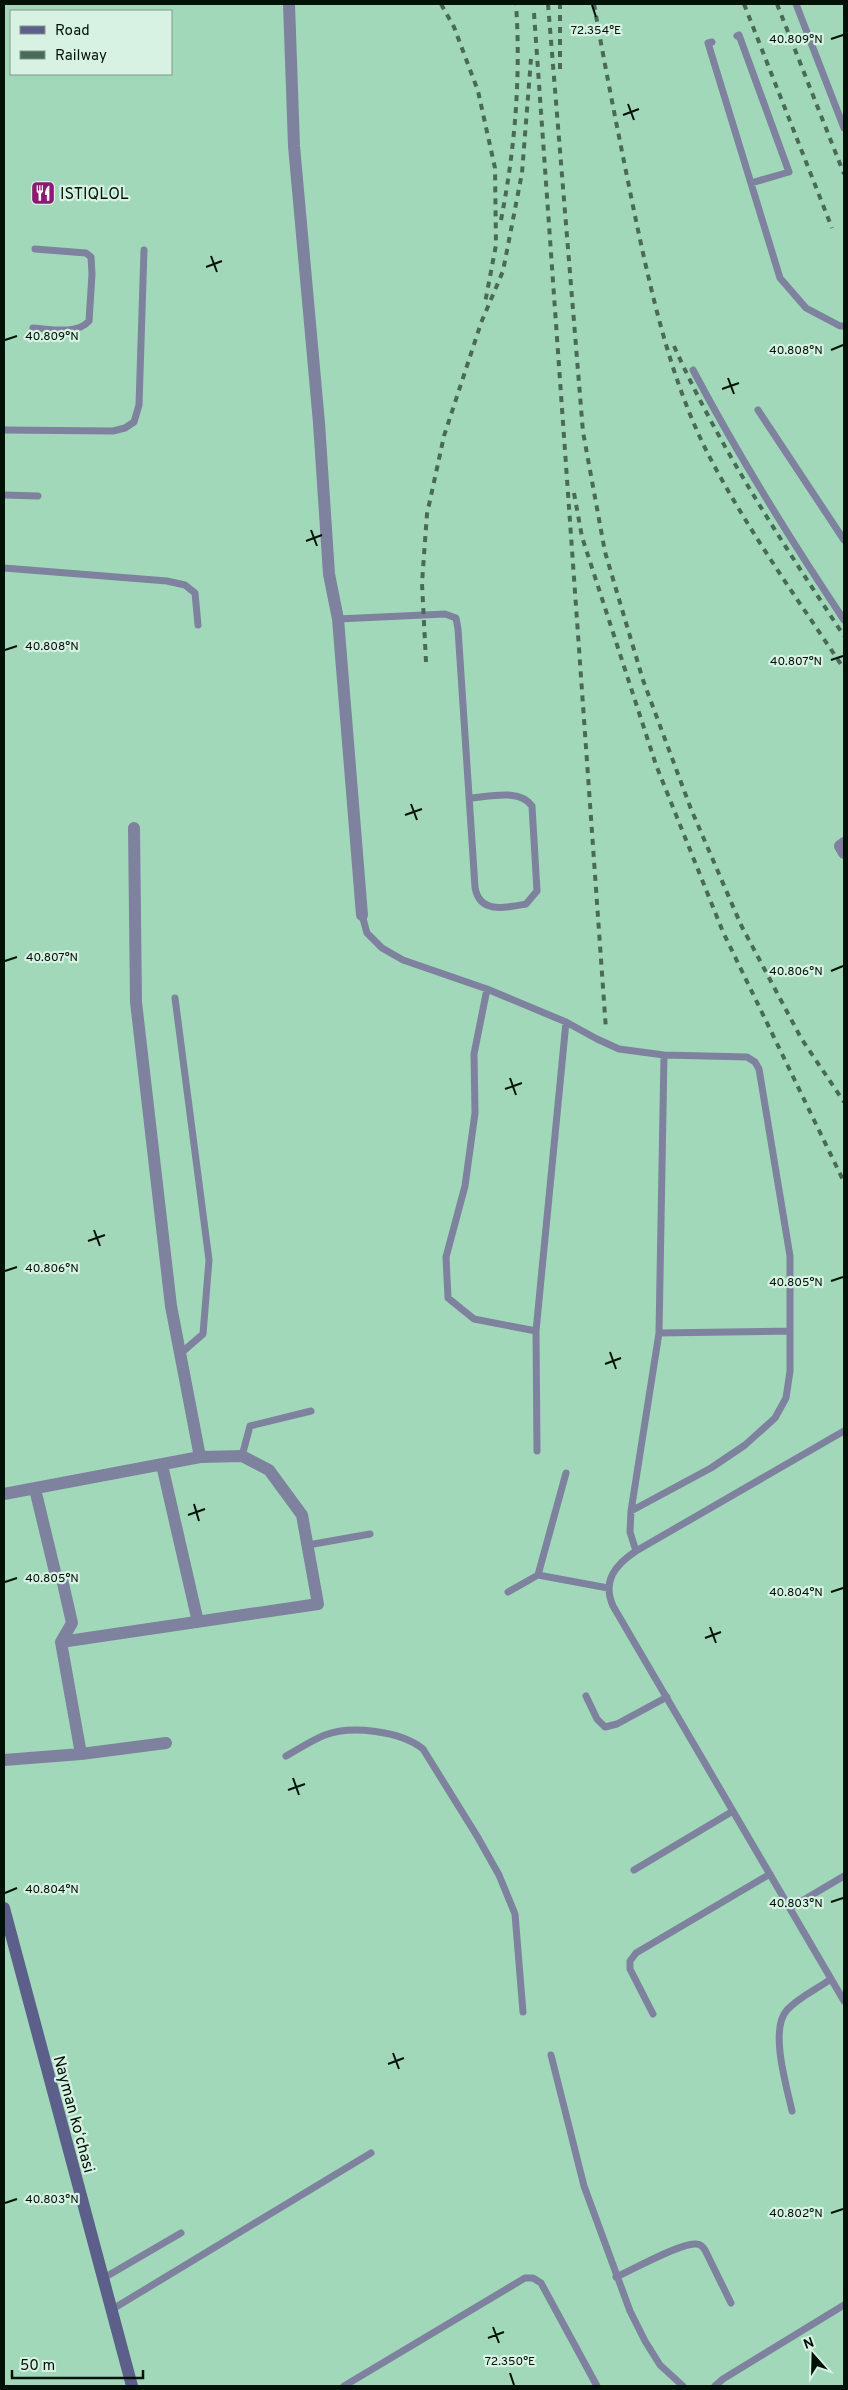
<svg xmlns="http://www.w3.org/2000/svg" width="848" height="2390" font-family="Overpass,sans-serif">
	<rect width="100%" height="100%" fill="#a2d8ba"/>
	<g fill="none" stroke-linecap="round" stroke-linejoin="round">
		<!-- service -->
		<path stroke="#7f829f" stroke-width="7" d="M 796,4 L 844,128
			M 737,36 L 739,35 L 789,172 L 751,183
			M 712,42 L 708,43 L 780,278 L 806,308 L 840,326 L 844,326
			M 33,328 C 50,329 77,335 89,321 L 92,274 L 91,257 L 86,253 L 35,249
			M 693,370 C 739,457 790,539 844,620
			M 758,410 L 844,540
			M 4,430 L 113,431 L 125,428 L 134,422 L 139,405 L 144,250
			M 4,495 L 38,496
			M 4,568 L 167,581 L 185,585 L 195,593 L 198,625
			M 338,619 L 445,614 L 456,618 L 458,629 L 475,887 C 479,914 505,908 526,904 L 537,891 L 532,806 C 520,788 488,797 469,798
			M 362,915 L 367,933 L 382,948 L 403,960 L 487,989 L 566,1022 L 597,1039 L 619,1049 L 664,1055 L 747,1057 L 755,1062 L 759,1069 L 790,1256 L 790,1371 L 786,1398 L 775,1418 L 745,1445 L 711,1468 L 631,1511 L 659,1333 L 664,1055
			M 487,989 L 474,1054 L 475,1113 L 465,1186 L 446,1257 L 448,1298 L 474,1319 L 536,1331
			M 175,998 L 209,1260 L 203,1334 L 180,1354
			M 659,1333 L 790,1331
			M 537,1451 L 536,1331 L 566,1022
			M 242,1456 L 250,1426 L 311,1411
			M 631,1511 L 630,1532 L 636,1551 C 615,1565 602,1581 613,1606 L 844,2001
			M 308,1545 L 370,1534
			M 636,1551 L 844,1431
			M 538,1575 L 566,1473
			M 508,1592 L 538,1575 L 608,1588
			M 586,1696 L 597,1719 L 605,1727 L 617,1724 L 667,1697
			M 286,1756 C 299,1749 312,1740 325,1735 C 351,1725 401,1731 423,1749 L 477,1836 L 499,1875 L 515,1914 L 523,2012
			M 634,1870 L 733,1811
			M 790,1908 L 844,1876
			M 653,2014 L 630,1969 L 630,1961 L 636,1953 L 770,1874
			M 551,2055 L 584,2186 L 630,2311 L 645,2341 L 660,2365 L 683,2386
			M 792,2111 C 787,2088 769,2029 787,2010 C 799,1997 817,1989 831,1979
			M 616,2277 C 632,2270 682,2242 696,2244 C 701,2244 703,2247 705,2250 L 731,2303
			M 102,2279 L 181,2233
			M 111,2310 L 371,2153
			M 344,2386 L 525,2278 L 533,2278 L 541,2283 L 597,2386
			M 715,2386 L 723,2379 L 844,2305"/>
		<!-- minor -->
		<path stroke="#7f829f" stroke-width="12" d="M 289,4 L 294,146 L 319,423 L 329,574 L 338,619 L 362,915
			M 134,828 L 136,1002 L 171,1306 L 200,1457
			M 844,843 L 840,846 L 844,853
			M 162,1465 L 198,1622
			M 35,1489 L 56,1576 L 62,1579 L 72,1623 L 61,1642 L 81,1754 L 166,1743
			M 4,1494 L 200,1457 L 242,1456 L 269,1470 L 302,1515 L 318,1604 L 61,1642
			M 4,1760 L 81,1754"/>
		<!-- secondary -->
		<path stroke="#5b5f89" stroke-width="12" d="M 4,1908 L 132,2386"/>
		<!-- rail -->
		<path stroke="#486a57" stroke-width="4" stroke-dasharray="6 6" stroke-linecap="butt" d="M 441,4 L 454,27 L 478,91 L 495,168 L 496,245 L 485,303
			M 548,4 L 583,432 L 605,552 L 643,680 L 691,809 L 741,925 L 801,1038 L 844,1102
			M 594,4 C 606,73 620,142 634,211 C 651,292 670,378 707,452 C 746,528 797,598 844,669
			M 744,4 L 832,228
			M 777,4 L 844,174
			M 534,13 L 606,1030
			M 560,69 L 560,4
			M 501,220 C 515,149 521,76 516,4
			M 674,346 C 720,449 782,542 844,636
			M 574,493 L 582,537 L 656,765 L 723,932 L 844,1182
			M 426,662 L 422,583 L 427,514 L 444,436 L 481,323 L 503,271 L 522,173 L 531,59"/>
	</g>
	<!-- ticks -->
	<path fill="none" stroke="#001108" stroke-width="2" d="M 592,5 L 596,17M 831,39 L 843,35M 628,104 L 634,120M 623,115 L 639,109M 211,256 L 217,272M 206,267 L 222,261M 5,340 L 17,336M 831,350 L 843,345M 728,378 L 734,394M 722,389 L 739,383M 311,530 L 317,546M 306,541 L 322,535M 5,650 L 17,646M 831,660 L 843,656M 411,804 L 417,820M 405,815 L 422,809M 5,961 L 17,957M 831,971 L 843,966M 510,1078 L 516,1095M 505,1089 L 522,1083M 94,1230 L 100,1246M 88,1241 L 105,1235M 5,1271 L 17,1267M 831,1281 L 843,1277M 610,1352 L 616,1369M 605,1364 L 621,1358M 194,1504 L 199,1521M 188,1515 L 205,1509M 5,1582 L 17,1578M 831,1592 L 843,1588M 710,1627 L 716,1643M 705,1638 L 721,1632M 293,1778 L 299,1795M 288,1790 L 305,1784M 5,1893 L 17,1888M 831,1902 L 843,1898M 393,2053 L 399,2069M 388,2064 L 404,2058M 5,2203 L 17,2199M 831,2213 L 843,2209M 493,2327 L 499,2343M 488,2338 L 504,2332M 510,2373 L 514,2385"/>
	<!-- icons -->
	<defs>
		<symbol id="restaurant-square" viewBox="-11 -11 22 22"><rect x="-9" y="-9" width="18" height="18" rx="4" fill="#911775" stroke="#d7f2e2"/><path d="M-5-6h1v4h1v-4h1v4h1v-4h1v5L-1.5 .5V6h-2V.5L-5-1ZM5-6V6H3V1.5H1.5Q1.5-4 5-6Z" fill="#fff"/></symbol>
	</defs>
	<g fill-rule="evenodd">
		<use href="#restaurant-square" x="29" y="179" width="28" height="28"/>
	</g>
	<g text-anchor="middle" stroke-width="4.5" stroke-linejoin="round" paint-order="stroke">
		<!-- poi labels -->
		<g font-size="16" fill="#001108" stroke="#d7f2e2" text-anchor="start">
			<text x="60" y="199">ISTIQLOL</text>
		</g>
		<!-- street labels -->
		<g font-size="16" fill="#001108" stroke="#d7f2e2">
			<text transform="translate(75 2114) rotate(75)" y="6">Nayman koʻchasi</text>
		</g>
	</g>
	<g font-size="12" text-anchor="middle" fill="#001108" stroke="#d7f2e2" stroke-width="4.5" stroke-linejoin="round" paint-order="stroke">
		<text x="596" y="34">72.354°E</text>
		<text x="796" y="43">40.809°N</text>
		<text x="52" y="340">40.809°N</text>
		<text x="796" y="354">40.808°N</text>
		<text x="52" y="650">40.808°N</text>
		<text x="796" y="665">40.807°N</text>
		<text x="52" y="961">40.807°N</text>
		<text x="796" y="975">40.806°N</text>
		<text x="52" y="1272">40.806°N</text>
		<text x="796" y="1286">40.805°N</text>
		<text x="52" y="1582">40.805°N</text>
		<text x="796" y="1596">40.804°N</text>
		<text x="52" y="1893">40.804°N</text>
		<text x="796" y="1907">40.803°N</text>
		<text x="52" y="2203">40.803°N</text>
		<text x="796" y="2217">40.802°N</text>
		<text x="510" y="2365">72.350°E</text>
	</g>
	<!-- border -->
	<rect width="848" height="2390" fill="none" stroke="#001108" stroke-width="10"/>
	<!-- legend -->
	<rect x="10" y="10" width="162" height="65" fill="#d7f2e2" stroke="#81988b"/>
	<rect x="20" y="26" width="25" height="8" fill="#5b5f89" stroke="#81988b"/>
	<text x="55" y="35" font-size="15" fill="#001108">Road</text>
	<rect x="20" y="51" width="25" height="8" fill="#486a57" stroke="#81988b"/>
	<text x="55" y="60" font-size="15" fill="#001108">Railway</text>
	<!-- north arrow -->
	<g transform="translate(813 2355) rotate(340)" stroke="#d7f2e2" stroke-width="4" paint-order="stroke">
	<path d="M0-4L9 19L0 12L-9 19Z" fill="#001108"/>
	<text y="-8" font-size="14" font-weight="bold" text-anchor="middle" fill="#001108">N</text>
	</g>
	<!-- scale -->
	<path d="M12 2370v8h131v-8" fill="none" stroke="#001108" stroke-width="2.5"/>
	<text x="20" y="2370" font-size="15" fill="#001108" stroke="#d7f2e2" stroke-width="4" paint-order="stroke">50 m</text>
</svg>
